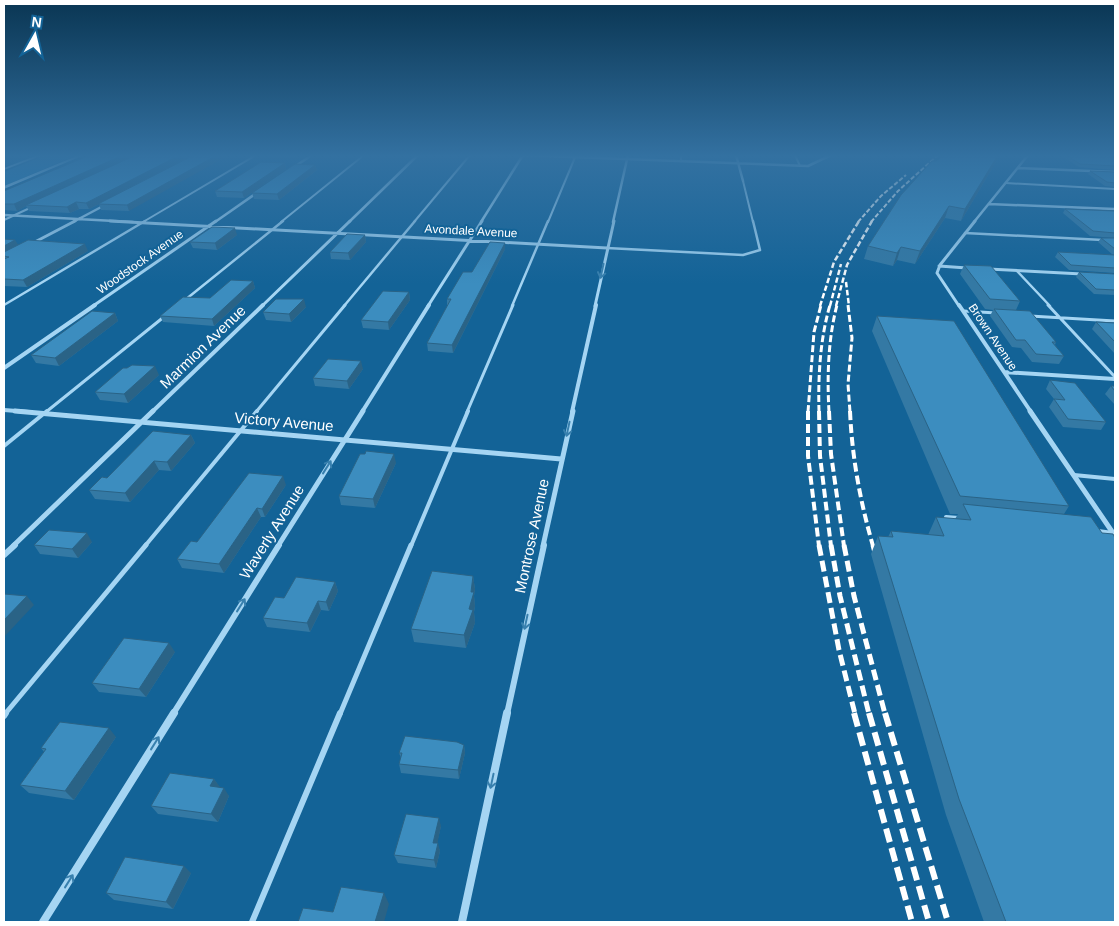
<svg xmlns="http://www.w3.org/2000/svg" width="1119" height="926" font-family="Arial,sans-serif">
	<rect width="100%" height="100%" fill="#136397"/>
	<!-- green -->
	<path fill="#227db4" d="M 46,155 L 77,155 L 4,186 L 4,172 Z"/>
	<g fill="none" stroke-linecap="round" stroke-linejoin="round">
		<!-- service-far5 -->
		<path stroke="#a5d5f3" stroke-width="2" d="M 681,155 L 681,161
			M 795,155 L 800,166
			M 1075,155 L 1095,155
			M 743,181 L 753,222
			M 1006,183 L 1115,189
			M 4,220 L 32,207
			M 143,222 L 256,155
			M 281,222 L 364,155
			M 414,222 L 470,155
			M 548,222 L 576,155"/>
		<!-- service-far4 -->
		<path stroke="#a5d5f3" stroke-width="2.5" d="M 965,233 L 1103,240
			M 607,248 L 743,255 L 760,250 L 753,221
			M 1017,271 L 1050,306
			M 185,300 L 283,221
			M 4,305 L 145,221
			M 344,306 L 415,221
			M 512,306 L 548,221"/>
		<!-- service-far3 -->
		<path stroke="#a5d5f3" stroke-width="3" d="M 1048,305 L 1115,377
			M 964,311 L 996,313
			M 1030,316 L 1115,321
			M 46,412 L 165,316
			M 256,412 L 345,305
			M 467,412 L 513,305"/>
		<!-- service-far2 -->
		<path stroke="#a5d5f3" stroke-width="4" d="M 4,446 L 47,411
			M 1074,475 L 1115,479
			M 946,517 L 959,518
			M 1098,531 L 1113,533
			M 145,546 L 257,411
			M 411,546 L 468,411"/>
		<!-- service-far1 -->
		<path stroke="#a5d5f3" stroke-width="5" d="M 5,714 L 146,545
			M 340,714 L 411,545"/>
		<!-- service -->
		<path stroke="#a5d5f3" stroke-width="6" d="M 4,716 L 6,713
			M 252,922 L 340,713"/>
		<!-- minor-far5 -->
		<path stroke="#a5d5f3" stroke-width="2.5" d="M 520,155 L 808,166 L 831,155
			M 736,155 L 743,181
			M 294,167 L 312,155
			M 1018,168 L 1115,172
			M 989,204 L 1115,209
			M 4,215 L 133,222
			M 73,222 L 105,205
			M 215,222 L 258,192
			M 349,222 L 418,155
			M 481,222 L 523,155
			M 613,222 L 628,155
			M 974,222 L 1028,155"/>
		<!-- minor-far4 -->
		<path stroke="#a5d5f3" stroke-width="3" d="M 110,221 L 607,248
			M 31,244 L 75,221
			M 939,266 L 967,268
			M 988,269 L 1082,274
			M 93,306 L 216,221
			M 262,306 L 350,221
			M 428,306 L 482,221
			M 595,306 L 614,221
			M 959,306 L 937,273 L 940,265 L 975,221"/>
		<!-- minor-far3 -->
		<path stroke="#a5d5f3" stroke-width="4" d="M 959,305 L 1031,412
			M 4,368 L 95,305
			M 1004,372 L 1115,379
			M 4,410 L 29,412
			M 152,412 L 263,305
			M 362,412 L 429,305
			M 572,412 L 596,305"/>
		<!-- minor-far2 -->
		<path stroke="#a5d5f3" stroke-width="5" d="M 15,411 L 561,459
			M 1030,411 L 1115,536
			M 13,546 L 153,411
			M 278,546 L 363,411
			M 543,546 L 573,411"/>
		<!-- minor-far1 -->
		<path stroke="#a5d5f3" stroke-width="6" d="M 4,555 L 15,545
			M 173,714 L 279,545
			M 507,714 L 544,545"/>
		<!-- minor -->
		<path stroke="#a5d5f3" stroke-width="8" d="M 43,922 L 174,713
			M 462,922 L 507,713"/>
		<!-- tertiary -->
		<path fill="#a5d5f3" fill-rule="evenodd" d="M 38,155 L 43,155 L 4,170 L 4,168 Z
			M 79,155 L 84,155 L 4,189 L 4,186 Z"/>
		<!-- rail-far5 -->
		<path stroke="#fff" stroke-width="2" stroke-dasharray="4.5 2" stroke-linecap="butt" d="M 858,222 L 881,196 L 906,175
			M 871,222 L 898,191 L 938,155"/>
		<!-- rail-far4 -->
		<path stroke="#fff" stroke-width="2.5" stroke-dasharray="5.5 2.5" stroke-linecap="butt" d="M 846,282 L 849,306
			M 820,306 L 834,262 L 859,221
			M 830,306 L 841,264
			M 836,306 L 847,265 L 872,221"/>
		<!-- rail-far3 -->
		<path stroke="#fff" stroke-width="3" stroke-dasharray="7 3" stroke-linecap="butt" d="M 848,305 L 852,338 L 848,384 L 850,412
			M 808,412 L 814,332 L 821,305
			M 819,412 C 818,377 820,339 830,305
			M 829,412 C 827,377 828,339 837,305"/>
		<!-- rail-far2 -->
		<path stroke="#fff" stroke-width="4" stroke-dasharray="9 4" stroke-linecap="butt" d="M 808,411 L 808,456 L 819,546
			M 819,411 L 820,456 L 831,546
			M 829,411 L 831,454 L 844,546
			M 850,411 C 852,457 860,501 873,546"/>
		<!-- rail-far1 -->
		<path stroke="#fff" stroke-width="5" stroke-dasharray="11 5" stroke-linecap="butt" d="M 819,545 L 839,650 L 855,714
			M 831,545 L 840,596 L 869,714
			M 844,545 L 854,596 L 885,714
			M 873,545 L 877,560"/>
		<!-- rail -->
		<path stroke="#fff" stroke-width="6" stroke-dasharray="14 6" stroke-linecap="butt" d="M 854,713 L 912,922
			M 869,713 L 929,922
			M 885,713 L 948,922"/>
	</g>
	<!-- wall -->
	<path fill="#3479a4" d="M 193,155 L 129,211 L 101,210 L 99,204 L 89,209 L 79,209 L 70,213 L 29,211 L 26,206 L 17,211 L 4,210 L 4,191 Z
		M 258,155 L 299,155 L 295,157 L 259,156 Z
		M 1000,155 L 961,221 L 945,218 L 915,264 L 897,260 L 893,266 L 864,259 L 868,246 L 936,161 Z
		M 1060,155 L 1115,156 L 1115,170 L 1079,167 Z
		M 285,163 L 286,169 L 244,198 L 217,197 L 215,191 Z
		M 315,165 L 317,170 L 279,200 L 254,199 L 252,193 Z
		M 1090,171 L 1115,172 L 1115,187 L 1105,186 L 1088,174 Z
		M 1065,209 L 1115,211 L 1115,238 L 1090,236 L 1063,213 Z
		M 237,235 L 217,250 L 193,248 L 190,242 Z
		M 365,235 L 366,242 L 350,260 L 331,259 L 330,252 Z
		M 1101,238 L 1115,238 L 1115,273 L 1069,270 L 1055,257 L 1058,252 L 1113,255 L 1098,242 Z
		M 4,239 L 18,245 L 88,251 L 27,287 L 4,286 Z
		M 505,249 L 453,353 L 428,351 L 427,343 L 447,307 L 447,299 L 472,272 Z
		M 964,265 L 1020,301 L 1016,310 L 1056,342 L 1055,345 L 1064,356 L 1059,364 L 1032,362 L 1021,348 L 1012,347 L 990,316 L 993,310 L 985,309 L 960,274 Z
		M 1079,272 L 1115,274 L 1115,295 L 1094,294 L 1076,277 Z
		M 253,281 L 255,288 L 214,326 L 163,322 L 160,316 L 210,298 Z
		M 409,292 L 410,300 L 389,330 L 363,328 L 361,320 Z
		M 306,307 L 291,322 L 266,320 L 263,312 Z
		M 115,313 L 118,321 L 59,366 L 36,363 L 31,355 Z
		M 877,316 L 1069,506 L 1064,514 L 1115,922 L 984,922 L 946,815 L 871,554 L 878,536 L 888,537 L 891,531 L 928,535 L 936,517 L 955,519 L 958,514 L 950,514 L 872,331 Z
		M 1096,322 L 1115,323 L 1115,354 L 1092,329 Z
		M 363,369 L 349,389 L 315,386 L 313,378 Z
		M 159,375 L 128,403 L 100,400 L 95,392 Z
		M 1050,380 L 1106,422 L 1101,430 L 1063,427 L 1049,407 L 1054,399 L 1046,389 Z
		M 1111,386 L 1115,386 L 1115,405 L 1105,394 Z
		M 191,435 L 195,443 L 171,471 L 159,470 L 130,502 L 95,499 L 89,490 L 107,478 Z
		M 396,463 L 375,508 L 341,505 L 339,496 Z
		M 286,485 L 265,517 L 261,517 L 224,573 L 182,568 L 177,559 L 197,542 Z
		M 92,542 L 78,558 L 40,554 L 34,545 Z
		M 473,576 L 475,589 L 474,596 L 475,606 L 474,612 L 475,623 L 466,648 L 414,642 L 411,629 Z
		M 335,582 L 338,591 L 329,611 L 321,610 L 310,632 L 267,627 L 263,618 L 284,598 Z
		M 175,652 L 146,697 L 99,692 L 92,683 Z
		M 116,737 L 74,800 L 29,793 L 20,785 L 44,752 L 41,748 Z
		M 464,745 L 465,753 L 459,779 L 401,773 L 399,764 L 401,758 L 399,753 Z
		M 214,779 L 220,788 L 229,796 L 218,822 L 158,814 L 151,806 Z
		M 441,826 L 437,843 L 440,851 L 436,868 L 398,863 L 394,855 Z
		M 191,873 L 173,909 L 114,900 L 106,893 Z"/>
	<!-- shaded-wall -->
	<path fill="#2a6386" d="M 123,155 L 137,155 L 26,205 L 26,206 L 17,211 L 14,204 Z
		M 180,155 L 193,155 L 98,204 L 99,204 L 89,209 L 86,203 Z
		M 217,155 L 229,155 L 129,211 L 127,205 Z
		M 998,155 L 1000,155 L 961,221 L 965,209 Z
		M 285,163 L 286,169 L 244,198 L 242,192 Z
		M 315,165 L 317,170 L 279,200 L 277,194 Z
		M 76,202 L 79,209 L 70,213 L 67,207 Z
		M 949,206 L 945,218 L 915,264 L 920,251 Z
		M 235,228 L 237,235 L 217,250 L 215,243 Z
		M 365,235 L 366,242 L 350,260 L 348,253 Z
		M 15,240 L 19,246 L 4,255 L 4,246 Z
		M 505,243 L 505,249 L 453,353 L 452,345 Z
		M 85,244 L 88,251 L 27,287 L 23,280 Z
		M 901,247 L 897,260 L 893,266 L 897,253 Z
		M 253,281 L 255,288 L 214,326 L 212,319 Z
		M 409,292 L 410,300 L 389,330 L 388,322 Z
		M 304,299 L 306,307 L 291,322 L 289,314 Z
		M 115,313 L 118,321 L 59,366 L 55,358 Z
		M 361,361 L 363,369 L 349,389 L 347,381 Z
		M 155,366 L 159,375 L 128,403 L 124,394 Z
		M 191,435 L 195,443 L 171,471 L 167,462 Z
		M 394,454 L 396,463 L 375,508 L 373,499 Z
		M 154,461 L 159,470 L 130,502 L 125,493 Z
		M 283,476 L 286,485 L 265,517 L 262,509 Z
		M 257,508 L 261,517 L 224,573 L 219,564 Z
		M 87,533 L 92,542 L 78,558 L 72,549 Z
		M 473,576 L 475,589 L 474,596 L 475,606 L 474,612 L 475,623 L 466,648 L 464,635 L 469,609 Z
		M 335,582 L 338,591 L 329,611 L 326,602 Z
		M 27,596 L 34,605 L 4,637 L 4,620 Z
		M 318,601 L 321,610 L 310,632 L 307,623 Z
		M 169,643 L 175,652 L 146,697 L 139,689 Z
		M 109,728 L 116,737 L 74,800 L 65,791 Z
		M 464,745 L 465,753 L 459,779 L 458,770 Z
		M 214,779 L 220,787 L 216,794 L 210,786 Z
		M 224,788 L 229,796 L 218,822 L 211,814 Z
		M 439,818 L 441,826 L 436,850 L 433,843 Z
		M 438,843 L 440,851 L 436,868 L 434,860 Z
		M 184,866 L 191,873 L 173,909 L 166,902 Z
		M 384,893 L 389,904 L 384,922 L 375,922 Z"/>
	<!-- building -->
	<path fill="#3c8dbf" stroke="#2a6386" d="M 90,155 L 123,155 L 14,204 L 4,204 L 4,191 Z
		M 136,155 L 180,155 L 86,203 L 76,202 L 67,207 L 26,205 Z
		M 194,155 L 217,155 L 127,205 L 98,204 Z
		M 944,155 L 998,155 L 965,209 L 949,206 L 920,251 L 901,247 L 897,253 L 868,246 L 901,195 L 932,161 L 936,161 Z
		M 1066,155 L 1115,156 L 1115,166 L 1080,164 Z
		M 261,162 L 285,163 L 242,192 L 215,191 Z
		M 295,164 L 315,165 L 277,194 L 252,193 Z
		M 1090,171 L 1115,172 L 1115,183 L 1107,182 Z
		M 1065,209 L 1115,211 L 1115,233 L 1093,231 Z
		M 212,227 L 235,228 L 215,243 L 190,242 Z
		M 347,234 L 365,235 L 348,253 L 330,252 Z
		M 1101,238 L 1115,238 L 1115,249 Z
		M 4,239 L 15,240 L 4,246 Z
		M 28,240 L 85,244 L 23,280 L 4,279 L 4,259 L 9,257 L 4,256 L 4,252 Z
		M 490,242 L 505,243 L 452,345 L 427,343 L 451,299 L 447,299 L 463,272 L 472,272 Z
		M 1058,252 L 1115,255 L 1115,268 L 1071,265 Z
		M 964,265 L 991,266 L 1020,301 L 990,299 Z
		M 1079,272 L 1115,274 L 1115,290 L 1096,289 Z
		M 231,280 L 253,281 L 212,319 L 160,316 L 183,297 L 210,298 Z
		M 383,291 L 409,292 L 388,322 L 361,320 Z
		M 276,299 L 304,299 L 289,314 L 263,312 Z
		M 994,309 L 1030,311 L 1056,342 L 1052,342 L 1064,356 L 1036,354 L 1025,340 L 1016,340 Z
		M 92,311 L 115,313 L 55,358 L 31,355 Z
		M 877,316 L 954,321 L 1069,506 L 960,496 Z
		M 1096,322 L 1115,323 L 1115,342 Z
		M 328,359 L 361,361 L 347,381 L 313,378 Z
		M 132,365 L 155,366 L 124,394 L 95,392 L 123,368 L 127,368 Z
		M 1050,380 L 1075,383 L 1106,422 L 1068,419 L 1054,399 L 1065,400 Z
		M 1111,386 L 1115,386 L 1115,391 Z
		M 153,431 L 191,435 L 167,462 L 154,461 L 125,493 L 89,490 L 102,477 L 107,478 Z
		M 366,451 L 394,454 L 373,499 L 339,496 L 360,454 L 365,454 Z
		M 249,473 L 283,476 L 262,509 L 257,508 L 219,564 L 177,559 L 191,541 L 197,542 Z
		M 963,504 L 1091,517 L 1102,533 L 1113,534 L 1115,538 L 1115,922 L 1006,922 L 959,799 L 878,536 L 893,537 L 891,531 L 944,536 L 936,517 L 971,520 Z
		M 49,530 L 87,533 L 72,549 L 34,545 Z
		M 432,571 L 473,576 L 471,592 L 474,592 L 469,609 L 473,610 L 464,635 L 411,629 Z
		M 296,577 L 335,582 L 326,602 L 318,601 L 307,623 L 263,618 L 275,597 L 284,598 Z
		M 4,594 L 27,596 L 4,620 Z
		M 124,638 L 169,643 L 139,689 L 92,683 Z
		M 60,722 L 109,728 L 65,791 L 20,785 L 46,749 L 41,748 Z
		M 405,736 L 457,742 L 464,745 L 458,770 L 399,764 L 402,753 L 399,753 Z
		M 170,773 L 214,779 L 210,786 L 224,788 L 211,814 L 151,806 Z
		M 406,814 L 439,818 L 433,843 L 438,843 L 434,860 L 394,855 Z
		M 125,857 L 184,866 L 166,902 L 106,893 Z
		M 341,887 L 384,893 L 375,922 L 298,922 L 303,908 L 333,912 Z"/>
	<!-- one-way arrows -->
	<defs><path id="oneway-shaft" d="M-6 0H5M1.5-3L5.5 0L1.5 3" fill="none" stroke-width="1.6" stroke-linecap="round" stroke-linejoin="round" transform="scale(1.25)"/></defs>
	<g stroke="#3880ae">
		<use href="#oneway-shaft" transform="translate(602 271) rotate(102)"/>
		<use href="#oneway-shaft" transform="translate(568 429) rotate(102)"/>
		<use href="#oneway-shaft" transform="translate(327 467) rotate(-58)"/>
		<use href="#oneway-shaft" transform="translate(241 605) rotate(-58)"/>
		<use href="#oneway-shaft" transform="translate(526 622) rotate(102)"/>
		<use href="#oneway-shaft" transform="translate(155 743) rotate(-58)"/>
		<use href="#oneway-shaft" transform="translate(492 781) rotate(102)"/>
		<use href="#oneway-shaft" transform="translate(69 881) rotate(-58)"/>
	</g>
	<!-- sky -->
	<linearGradient id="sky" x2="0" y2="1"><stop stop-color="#0a3653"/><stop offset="0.55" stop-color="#3371a1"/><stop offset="1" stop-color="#3371a1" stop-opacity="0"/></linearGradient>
	<rect width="1119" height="284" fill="url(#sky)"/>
	<g text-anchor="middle" stroke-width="4" stroke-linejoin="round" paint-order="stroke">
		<!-- far-street labels -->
		<g font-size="12" fill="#fff" stroke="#136397">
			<text transform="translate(471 231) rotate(3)" y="4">Avondale Avenue</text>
			<text transform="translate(140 262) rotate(-35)" y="4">Woodstock Avenue</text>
			<text transform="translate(993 337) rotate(56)" y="4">Brown Avenue</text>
		</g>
		<!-- street labels -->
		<g font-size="15" fill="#fff" stroke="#136397">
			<text transform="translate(203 347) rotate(-44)" y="5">Marmion Avenue</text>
			<text transform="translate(284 422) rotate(5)" y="5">Victory Avenue</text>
			<text transform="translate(272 532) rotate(-58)" y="5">Waverly Avenue</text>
			<text transform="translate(532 536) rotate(-78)" y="5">Montrose Avenue</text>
		</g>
	</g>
	<!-- border -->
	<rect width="1119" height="926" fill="none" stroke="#ffffff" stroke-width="10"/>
	<!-- north arrow -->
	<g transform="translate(35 35) rotate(8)" stroke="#136397" stroke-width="4" paint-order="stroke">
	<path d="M0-4L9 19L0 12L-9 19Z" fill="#ffffff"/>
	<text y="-8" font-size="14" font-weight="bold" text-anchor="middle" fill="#ffffff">N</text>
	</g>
</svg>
